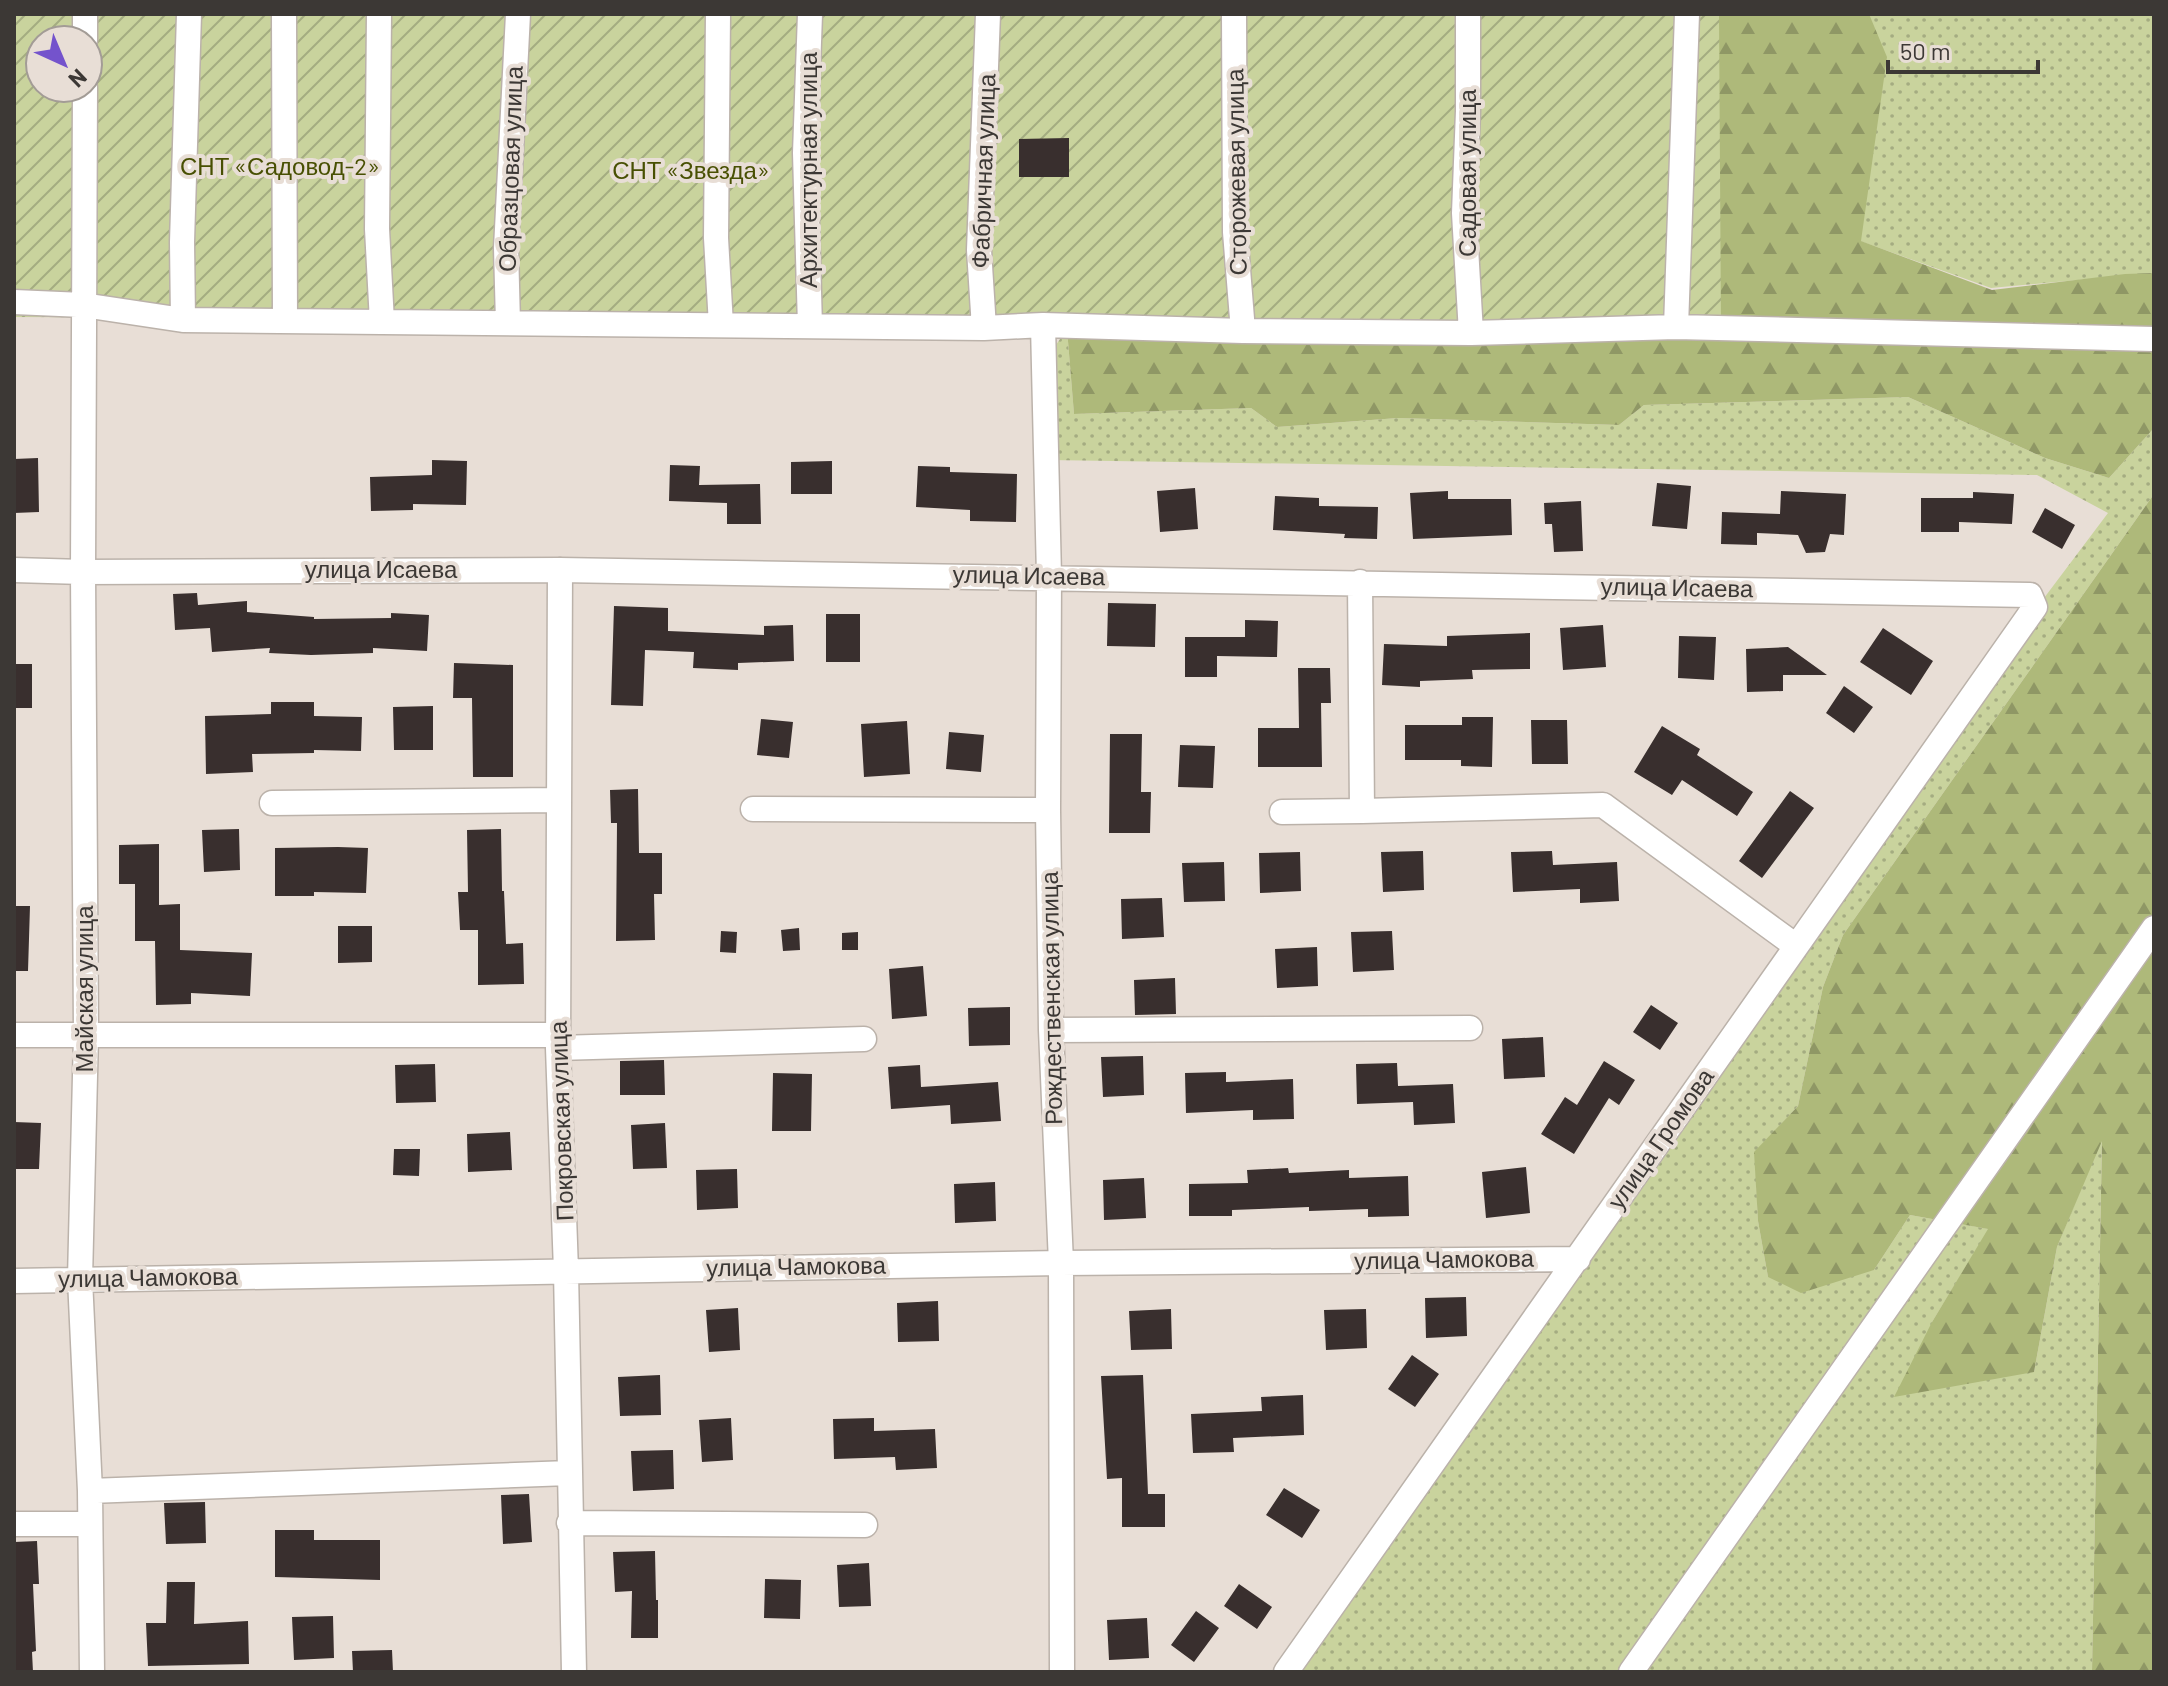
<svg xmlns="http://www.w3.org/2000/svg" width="2168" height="1686" font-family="Barlow,sans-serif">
	<defs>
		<pattern id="grass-dots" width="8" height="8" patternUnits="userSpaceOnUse" patternTransform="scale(2)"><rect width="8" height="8" fill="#c9d39d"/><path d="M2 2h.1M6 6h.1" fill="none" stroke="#a4ac81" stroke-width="1.8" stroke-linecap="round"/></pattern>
		<pattern id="forest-firs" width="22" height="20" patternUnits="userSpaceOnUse" patternTransform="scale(2)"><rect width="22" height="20" fill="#aeb97a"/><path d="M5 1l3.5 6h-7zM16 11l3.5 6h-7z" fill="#8f9765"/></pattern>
		<pattern id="garden-furrows" width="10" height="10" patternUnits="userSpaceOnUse" patternTransform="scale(2)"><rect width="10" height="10" fill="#c9d39d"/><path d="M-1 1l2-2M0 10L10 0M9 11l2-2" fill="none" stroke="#a4ac81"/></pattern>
	</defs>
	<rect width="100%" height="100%" fill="#e8ded6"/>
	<!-- grass -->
	<path fill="url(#grass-dots)" d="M 1868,14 L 2154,14 L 2154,273 L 1991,288 L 1860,241 Z
		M 1067,329 L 1074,414 L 1251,408 L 1277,427 L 1398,418 L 1619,425 L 1644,405 L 1908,397 L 2045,458 L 2109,478 L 2154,428 L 2154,494 L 1843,935 L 1823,987 L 1798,1106 L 1755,1152 L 1758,1221 L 1768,1277 L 1874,1270 L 1910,1215 L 1989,1229 L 1932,1322 L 2034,1372 L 2057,1247 L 2102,1138 L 2092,1672 L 1281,1672 L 1773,958 L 2108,513 L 2037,475 L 1049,460 L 1051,352 Z"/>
	<!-- forest -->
	<path fill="url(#forest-firs)" d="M 1709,14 L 1869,14 L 1887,57 L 1861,241 L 1992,290 L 2125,274 L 2154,273 L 2154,330 L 1711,322 Z
		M 1067,329 L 2154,344 L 2154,428 L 2109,478 L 2045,458 L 1908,397 L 1644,405 L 1619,425 L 1398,418 L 1277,427 L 1251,408 L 1074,414 Z
		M 2154,494 L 2154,1672 L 2092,1672 L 2102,1141 L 2057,1247 L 2034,1372 L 1894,1397 L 1932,1322 L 1988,1229 L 1910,1215 L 1874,1270 L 1801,1293 L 1768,1277 L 1758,1221 L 1754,1152 L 1798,1106 L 1823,987 L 1843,935 Z"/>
	<!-- garden -->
	<path fill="url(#garden-furrows)" fill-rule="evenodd" d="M 14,14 L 1719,14 L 1721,326 L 14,317 ZM 40,40 L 88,40 L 88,88 L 40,88 Z"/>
	<!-- building -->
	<path fill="#392f2e" d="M 1069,138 L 1069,177 L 1019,177 L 1019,139 Z
		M 38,458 L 39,512 L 14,513 L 14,459 Z
		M 432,460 L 467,461 L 466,505 L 413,504 L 413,510 L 371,511 L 370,477 L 432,475 Z
		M 832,461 L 832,494 L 791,494 L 791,462 Z
		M 670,465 L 700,466 L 699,485 L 760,484 L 761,524 L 727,524 L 727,503 L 669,501 Z
		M 918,466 L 950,467 L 950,472 L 1017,474 L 1016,522 L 970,521 L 970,510 L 916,507 Z
		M 1657,483 L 1691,486 L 1687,529 L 1652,526 Z
		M 1195,488 L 1198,529 L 1160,532 L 1157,491 Z
		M 1448,491 L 1448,499 L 1511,499 L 1512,535 L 1413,539 L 1410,493 Z
		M 1781,491 L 1846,494 L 1844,535 L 1830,534 L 1825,552 L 1806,553 L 1798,535 L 1757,533 L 1757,545 L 1721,544 L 1722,512 L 1780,514 Z
		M 1973,492 L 2014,494 L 2012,524 L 1959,522 L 1959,532 L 1921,532 L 1921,498 L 1973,498 Z
		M 1275,496 L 1319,498 L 1319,506 L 1378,507 L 1377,539 L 1344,538 L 1345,534 L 1273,530 Z
		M 1581,501 L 1583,551 L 1554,552 L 1552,524 L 1545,524 L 1544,503 Z
		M 2045,508 L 2075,525 L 2062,549 L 2032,532 Z
		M 197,593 L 198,605 L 247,601 L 247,612 L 314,617 L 314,619 L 391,618 L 391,613 L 429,615 L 427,651 L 373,648 L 373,653 L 311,655 L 269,653 L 270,648 L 212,652 L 210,628 L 175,630 L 173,594 Z
		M 1108,603 L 1156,604 L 1155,647 L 1107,646 Z
		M 614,606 L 668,608 L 668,631 L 764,635 L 764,626 L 793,625 L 794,661 L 738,663 L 738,670 L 693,668 L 694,652 L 645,650 L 643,706 L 611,705 Z
		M 826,614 L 860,614 L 860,662 L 826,662 Z
		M 1245,620 L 1278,621 L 1277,657 L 1217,656 L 1217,677 L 1185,677 L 1185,637 L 1245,637 Z
		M 1603,625 L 1606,667 L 1563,670 L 1560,628 Z
		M 1883,628 L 1933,661 L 1911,695 L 1860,662 Z
		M 1530,633 L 1530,669 L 1472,670 L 1473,679 L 1420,681 L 1420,687 L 1382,685 L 1384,644 L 1447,646 L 1447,636 Z
		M 1679,636 L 1716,637 L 1714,680 L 1678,678 Z
		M 1788,647 L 1827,675 L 1783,675 L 1783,691 L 1747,692 L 1746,649 Z
		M 454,663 L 513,665 L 513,777 L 473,777 L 472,698 L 453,698 Z
		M 14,664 L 32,664 L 32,708 L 14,708 Z
		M 1298,668 L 1330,668 L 1331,703 L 1321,703 L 1322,767 L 1258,767 L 1258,728 L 1299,728 Z
		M 1844,686 L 1873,707 L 1854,733 L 1826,713 Z
		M 271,702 L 314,702 L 314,716 L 362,717 L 361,751 L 314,750 L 314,753 L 252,754 L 253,772 L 206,774 L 205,716 L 271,714 Z
		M 433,706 L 433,750 L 394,750 L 393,707 Z
		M 1462,717 L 1493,717 L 1492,767 L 1461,766 L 1461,760 L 1405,760 L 1405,725 L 1462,725 Z
		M 761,719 L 793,722 L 789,758 L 757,755 Z
		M 1531,720 L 1567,720 L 1568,764 L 1532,764 Z
		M 907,721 L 910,774 L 864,777 L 861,724 Z
		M 1662,726 L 1700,749 L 1697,755 L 1753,792 L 1737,816 L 1682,780 L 1672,795 L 1634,772 Z
		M 949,732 L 984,735 L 981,772 L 946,769 Z
		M 1110,734 L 1142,734 L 1141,792 L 1151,792 L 1150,833 L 1109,833 Z
		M 1180,745 L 1215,746 L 1213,788 L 1178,787 Z
		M 638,789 L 639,853 L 662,853 L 662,894 L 654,894 L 655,940 L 616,941 L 617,823 L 611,823 L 610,790 Z
		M 1790,791 L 1814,808 L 1762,878 L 1739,861 Z
		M 239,829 L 240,870 L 204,872 L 202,830 Z
		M 501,829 L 502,891 L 504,891 L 506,944 L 523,943 L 524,984 L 478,985 L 478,930 L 460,930 L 458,892 L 468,892 L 467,830 Z
		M 159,844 L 159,905 L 180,904 L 180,950 L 252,953 L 250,996 L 191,993 L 191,1004 L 156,1005 L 155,941 L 135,941 L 135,884 L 119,884 L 119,845 Z
		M 338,847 L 368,848 L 366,893 L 314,892 L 314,896 L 275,896 L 275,848 Z
		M 1423,851 L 1424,890 L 1383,892 L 1381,852 Z
		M 1552,851 L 1553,865 L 1617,862 L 1619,901 L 1580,903 L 1580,889 L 1513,892 L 1511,852 Z
		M 1300,852 L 1301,891 L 1260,893 L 1259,853 Z
		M 1224,862 L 1225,901 L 1184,902 L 1182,863 Z
		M 1162,898 L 1164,937 L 1122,939 L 1121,899 Z
		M 14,906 L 30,906 L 28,971 L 14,971 Z
		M 338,926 L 372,926 L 372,962 L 338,963 Z
		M 799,928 L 800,950 L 783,951 L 781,930 Z
		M 721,931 L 737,932 L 736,953 L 720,952 Z
		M 1392,931 L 1394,970 L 1353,972 L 1351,932 Z
		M 858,932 L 858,950 L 842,950 L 842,933 Z
		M 1317,947 L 1318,986 L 1277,988 L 1275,949 Z
		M 923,966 L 927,1016 L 892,1019 L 889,969 Z
		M 1175,978 L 1176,1014 L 1135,1015 L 1134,980 Z
		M 1651,1005 L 1678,1023 L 1660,1050 L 1633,1032 Z
		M 1010,1007 L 1010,1045 L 969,1046 L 968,1008 Z
		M 1543,1037 L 1545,1077 L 1504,1079 L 1502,1039 Z
		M 1143,1056 L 1144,1095 L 1103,1097 L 1101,1057 Z
		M 664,1060 L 665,1095 L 620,1095 L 620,1061 Z
		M 1604,1061 L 1635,1080 L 1619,1105 L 1609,1098 L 1574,1154 L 1541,1134 L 1565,1097 L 1577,1105 Z
		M 1397,1063 L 1398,1086 L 1453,1084 L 1455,1123 L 1414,1125 L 1413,1102 L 1357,1104 L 1356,1064 Z
		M 435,1064 L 436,1102 L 396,1103 L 395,1065 Z
		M 920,1065 L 921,1087 L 998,1082 L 1001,1121 L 951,1124 L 950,1105 L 891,1109 L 888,1067 Z
		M 1226,1072 L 1226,1082 L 1293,1079 L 1294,1119 L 1253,1120 L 1253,1110 L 1186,1113 L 1185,1073 Z
		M 773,1073 L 812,1074 L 811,1131 L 772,1131 Z
		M 14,1122 L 41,1123 L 39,1169 L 14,1169 Z
		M 665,1123 L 667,1168 L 633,1169 L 631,1125 Z
		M 510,1132 L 512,1170 L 468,1172 L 467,1134 Z
		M 394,1149 L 420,1149 L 419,1176 L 393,1175 Z
		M 1526,1167 L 1530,1213 L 1486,1218 L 1482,1172 Z
		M 1288,1168 L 1289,1173 L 1349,1170 L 1349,1178 L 1408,1176 L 1409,1216 L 1368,1217 L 1368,1209 L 1309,1211 L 1309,1207 L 1232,1210 L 1232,1216 L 1189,1216 L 1189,1184 L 1248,1183 L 1247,1170 Z
		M 737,1169 L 738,1208 L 697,1210 L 696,1170 Z
		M 1144,1178 L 1146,1218 L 1104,1220 L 1103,1180 Z
		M 995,1182 L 996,1221 L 955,1223 L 954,1184 Z
		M 1466,1297 L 1467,1336 L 1426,1338 L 1425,1298 Z
		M 938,1301 L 939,1341 L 898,1342 L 897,1303 Z
		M 738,1308 L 740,1350 L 709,1352 L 706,1310 Z
		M 1171,1309 L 1172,1349 L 1131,1350 L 1129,1311 Z
		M 1366,1309 L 1367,1348 L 1326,1350 L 1324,1310 Z
		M 1412,1355 L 1439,1374 L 1415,1407 L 1388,1389 Z
		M 660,1375 L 661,1415 L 620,1416 L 618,1377 Z
		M 1143,1375 L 1148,1494 L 1165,1494 L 1165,1527 L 1122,1527 L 1122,1478 L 1107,1479 L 1101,1376 Z
		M 1303,1395 L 1304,1435 L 1233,1438 L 1234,1452 L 1193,1453 L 1191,1414 L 1262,1411 L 1261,1397 Z
		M 731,1418 L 733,1460 L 702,1462 L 699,1420 Z
		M 874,1418 L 874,1431 L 935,1429 L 937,1468 L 896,1470 L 895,1457 L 834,1459 L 833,1419 Z
		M 673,1450 L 674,1489 L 633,1491 L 631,1451 Z
		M 1284,1488 L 1320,1510 L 1302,1538 L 1266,1515 Z
		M 529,1494 L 532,1542 L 503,1544 L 501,1495 Z
		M 205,1502 L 206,1543 L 166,1544 L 164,1503 Z
		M 275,1530 L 314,1530 L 314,1540 L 380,1540 L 380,1580 L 275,1577 Z
		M 37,1541 L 39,1584 L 33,1584 L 36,1651 L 32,1652 L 33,1672 L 14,1672 L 14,1542 Z
		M 655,1551 L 656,1600 L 658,1600 L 658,1638 L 631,1638 L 632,1591 L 615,1592 L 613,1552 Z
		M 869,1563 L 871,1606 L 839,1607 L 837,1565 Z
		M 765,1579 L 801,1580 L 800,1619 L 764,1618 Z
		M 167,1582 L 195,1582 L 194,1624 L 248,1621 L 249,1664 L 148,1666 L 146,1623 L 166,1623 Z
		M 1239,1584 L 1272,1607 L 1257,1629 L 1224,1606 Z
		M 1196,1611 L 1219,1628 L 1194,1662 L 1171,1645 Z
		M 333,1616 L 334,1658 L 294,1660 L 292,1617 Z
		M 1147,1618 L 1149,1658 L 1109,1660 L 1107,1620 Z
		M 392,1650 L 393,1672 L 353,1672 L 352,1651 Z"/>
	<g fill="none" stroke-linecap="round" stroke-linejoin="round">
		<defs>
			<path id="minor" d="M 284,14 L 285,321
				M 379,14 L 377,229 L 382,322
				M 718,14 L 716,238 L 721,325
				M 1234,14 L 1235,232 L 1243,331
				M 1468,14 L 1468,111 L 1464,213 L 1471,333
				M 85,40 L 85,14
				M 85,88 L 83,572 L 86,1035 L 80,1279 L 90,1491 L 92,1672
				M 14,302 L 83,305 L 183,320 L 984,328 L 1043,325 L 1243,331 L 1471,333 L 1676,327 L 2154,339
				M 183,320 L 182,242 L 189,14
				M 508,323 L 506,248 L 518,14
				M 1043,325 L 1049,576 L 1048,810 L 1051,1030 L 1061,1263 L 1062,1672
				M 810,326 L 805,153 L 810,14
				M 1676,327 L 1687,14
				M 984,328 L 979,250 L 988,14
				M 14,570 L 83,572 L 560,570 L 2030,595 L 2035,607 L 1286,1672
				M 560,570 L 558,1048 L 566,1271 L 574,1672
				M 272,803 L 557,800
				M 753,809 L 1048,810
				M 1362,811 L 1603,805 L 1796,946
				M 1282,812 L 1362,811 L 1360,582
				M 1051,1030 L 1470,1028
				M 14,1035 L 558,1035
				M 558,1048 L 864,1039
				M 14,1281 L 1061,1263 L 1578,1259
				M 90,1491 L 569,1473
				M 569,1523 L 865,1525
				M 14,1524 L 90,1524
				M 1631,1672 L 2154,928"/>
		</defs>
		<!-- minor casing -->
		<use href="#minor" stroke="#bbb2aa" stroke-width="27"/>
		<!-- minor -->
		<use href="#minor" stroke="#fff" stroke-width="24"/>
	</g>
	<g text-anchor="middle" stroke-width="8" stroke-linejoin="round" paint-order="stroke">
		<!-- park labels -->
		<g font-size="24" fill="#485003" stroke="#e8ded6">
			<text x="280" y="175">СНТ «Садовод-2»</text>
			<text x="691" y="179">СНТ «Звезда»</text>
		</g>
		<!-- street labels -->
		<g font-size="24" fill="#3c3835" stroke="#e8ded6">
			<text transform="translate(511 169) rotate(-88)" y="8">Образцовая улица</text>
			<text transform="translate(809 170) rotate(-90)" y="8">Архитектурная улица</text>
			<text transform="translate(984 171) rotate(-88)" y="8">Фабричная улица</text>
			<text transform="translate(1237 172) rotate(-91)" y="8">Сторожевая улица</text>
			<text transform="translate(1468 173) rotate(-90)" y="8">Садовая улица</text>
			<text x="381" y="578">улица Исаева</text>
			<text transform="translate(1029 576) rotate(1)" y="8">улица Исаева</text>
			<text transform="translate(1677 588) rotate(1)" y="8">улица Исаева</text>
			<text transform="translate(85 989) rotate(-90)" y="8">Майская улица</text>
			<text transform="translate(1052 998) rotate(-91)" y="8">Рождественская улица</text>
			<text transform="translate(562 1121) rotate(-92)" y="8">Покровская улица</text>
			<text transform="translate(1661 1139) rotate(-55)" y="8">улица Громова</text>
			<text transform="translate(1444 1260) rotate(-1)" y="8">улица Чамокова</text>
			<text transform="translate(796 1267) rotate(-1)" y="8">улица Чамокова</text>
			<text transform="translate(148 1278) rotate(-1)" y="8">улица Чамокова</text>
		</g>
	</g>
	<!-- border -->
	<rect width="2168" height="1686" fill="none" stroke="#3c3835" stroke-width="32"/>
	<!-- north arrow -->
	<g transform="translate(64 64) rotate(136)"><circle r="38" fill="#e8ded6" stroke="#a39c96" stroke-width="2"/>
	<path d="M0-6L14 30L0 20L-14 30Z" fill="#7453cc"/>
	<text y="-12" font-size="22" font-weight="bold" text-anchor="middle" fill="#3c3835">N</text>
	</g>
	<!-- scale -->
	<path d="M1888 60v12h150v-12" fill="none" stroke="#3c3835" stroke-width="4"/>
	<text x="1900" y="60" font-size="24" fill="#3c3835" stroke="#e8ded6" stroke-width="6" paint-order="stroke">50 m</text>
</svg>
